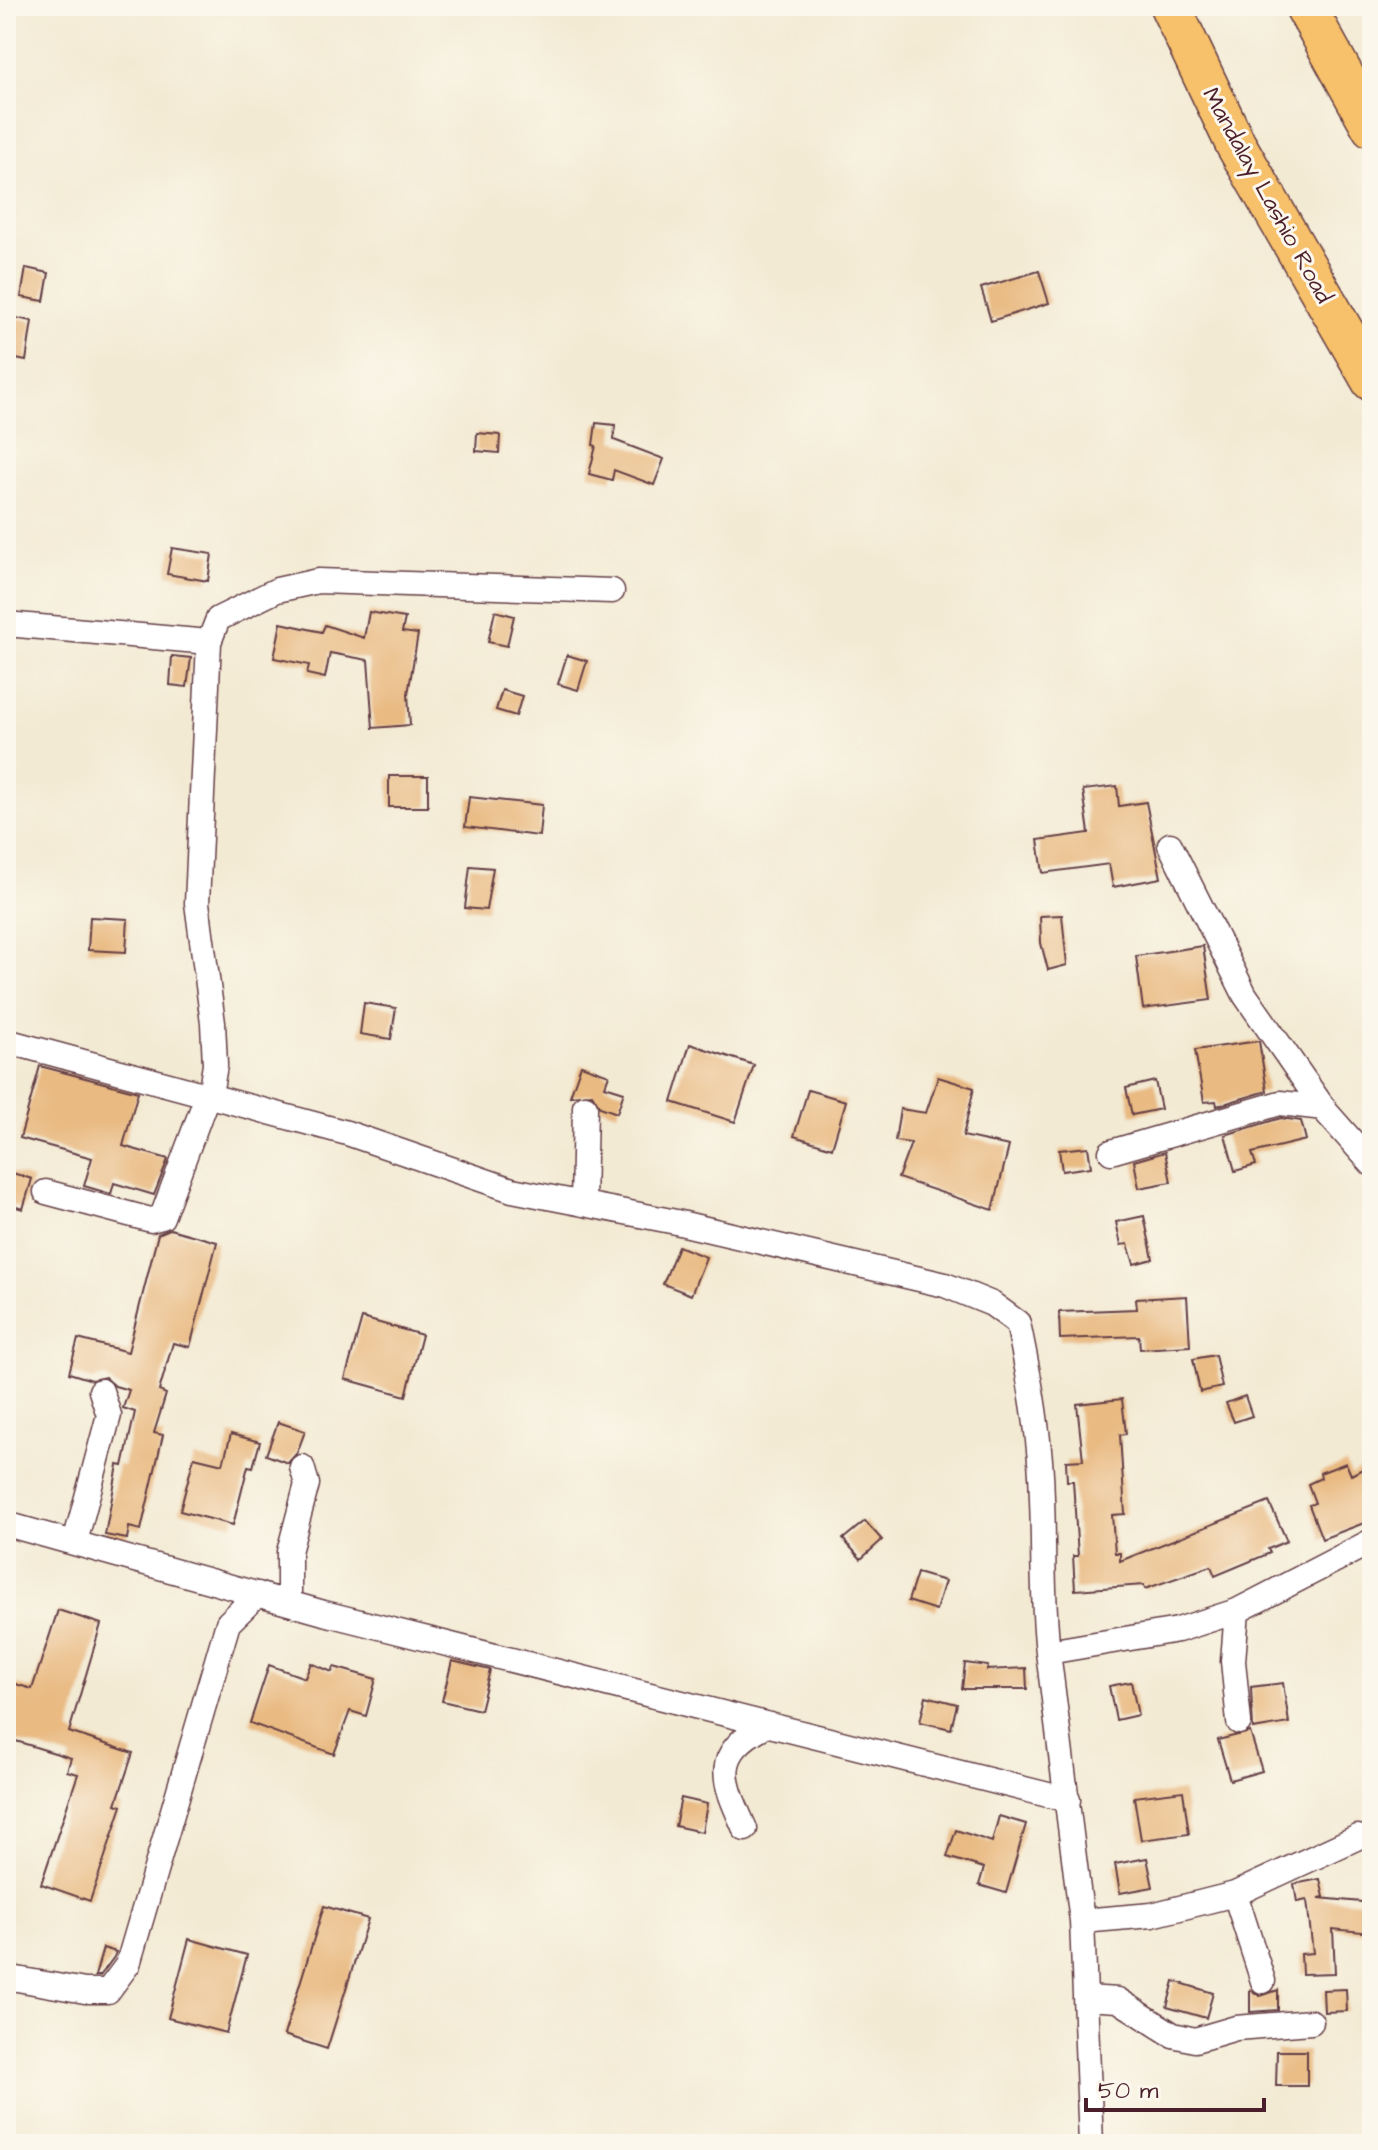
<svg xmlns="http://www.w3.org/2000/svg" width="1378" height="2150" font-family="'Architects Daughter',sans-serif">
	<rect width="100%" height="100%" fill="#fbf7ec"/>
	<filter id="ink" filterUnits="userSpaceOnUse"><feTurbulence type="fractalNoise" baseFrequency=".0125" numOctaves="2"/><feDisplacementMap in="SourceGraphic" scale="16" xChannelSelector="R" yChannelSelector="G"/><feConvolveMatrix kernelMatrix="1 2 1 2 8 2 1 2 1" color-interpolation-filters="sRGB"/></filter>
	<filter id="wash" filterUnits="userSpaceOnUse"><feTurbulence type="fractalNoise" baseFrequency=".006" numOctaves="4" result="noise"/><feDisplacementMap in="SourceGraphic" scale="32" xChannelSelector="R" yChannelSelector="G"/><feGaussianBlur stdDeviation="1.8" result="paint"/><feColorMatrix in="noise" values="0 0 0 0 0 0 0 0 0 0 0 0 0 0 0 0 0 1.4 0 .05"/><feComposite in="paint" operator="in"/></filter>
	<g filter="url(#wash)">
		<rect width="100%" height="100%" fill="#f3ead3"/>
		<g id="blocks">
			<!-- building -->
			<path fill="#e9ba82" d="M 26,268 L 49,273 L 44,301 L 21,297 Z
				M 1039,271 L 1049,303 L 991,321 L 981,288 Z
				M 6,316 L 32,321 L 26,361 L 6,357 Z
				M 596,423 L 615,425 L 614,440 L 664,459 L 654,485 L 614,470 L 612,480 L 589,474 L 596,446 L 593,445 Z
				M 477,433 L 500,435 L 499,453 L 476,451 Z
				M 172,548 L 212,554 L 208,581 L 167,574 Z
				M 495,611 L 514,616 L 507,646 L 488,642 Z
				M 369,612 L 405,618 L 402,632 L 418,634 L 408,694 L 410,725 L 373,728 L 368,660 L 330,653 L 325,678 L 307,674 L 309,665 L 274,658 L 281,623 L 322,632 L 325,625 L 364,638 Z
				M 567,655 L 587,661 L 578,690 L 558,684 Z
				M 172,656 L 191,658 L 187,687 L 170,685 Z
				M 502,690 L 522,696 L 516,716 L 496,710 Z
				M 389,776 L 428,776 L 428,807 L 389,807 Z
				M 1117,786 L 1119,806 L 1146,802 L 1161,878 L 1113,887 L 1109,864 L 1043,873 L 1038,840 L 1089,833 L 1083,790 Z
				M 469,797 L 542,805 L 539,836 L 465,827 Z
				M 470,866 L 493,868 L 486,910 L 465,908 Z
				M 1062,915 L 1067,965 L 1048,970 L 1041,943 L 1040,916 Z
				M 90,917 L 128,919 L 126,952 L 88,950 Z
				M 1203,946 L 1211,1000 L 1143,1009 L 1136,956 Z
				M 364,1003 L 396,1008 L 391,1039 L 360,1034 Z
				M 1259,1041 L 1267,1091 L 1217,1106 L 1216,1101 L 1204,1102 L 1195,1050 Z
				M 690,1044 L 754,1065 L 735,1122 L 672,1102 Z
				M 581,1065 L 609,1075 L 605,1086 L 624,1092 L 617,1113 L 600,1107 L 592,1094 L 570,1096 Z
				M 40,1066 L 138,1092 L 123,1146 L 168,1159 L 154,1195 L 114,1183 L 111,1194 L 84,1186 L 92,1158 L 20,1138 Z
				M 938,1077 L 974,1088 L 963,1136 L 1009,1146 L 993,1210 L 898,1178 L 911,1143 L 895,1141 L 900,1109 L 926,1113 Z
				M 1155,1081 L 1161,1109 L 1132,1115 L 1126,1088 Z
				M 808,1090 L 846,1101 L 832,1148 L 794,1136 Z
				M 1281,1118 L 1301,1121 L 1306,1140 L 1252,1153 L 1256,1165 L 1235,1171 L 1225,1135 Z
				M 1088,1147 L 1091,1167 L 1062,1171 L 1059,1150 Z
				M 1165,1152 L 1171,1182 L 1139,1188 L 1134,1161 Z
				M 6,1171 L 32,1179 L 23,1209 L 6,1204 Z
				M 1144,1216 L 1153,1259 L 1134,1264 L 1128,1244 L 1121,1245 L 1116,1222 Z
				M 170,1229 L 217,1242 L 190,1347 L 173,1343 L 159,1391 L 166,1394 L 154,1433 L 163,1435 L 141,1530 L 129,1527 L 127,1539 L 105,1535 L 118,1465 L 123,1466 L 135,1412 L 123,1408 L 129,1390 L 115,1386 L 105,1377 L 92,1380 L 69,1373 L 78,1339 L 128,1352 L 158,1234 Z
				M 678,1246 L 706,1257 L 691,1295 L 663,1284 Z
				M 1187,1296 L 1190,1346 L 1140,1349 L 1139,1336 L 1060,1339 L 1059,1312 L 1137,1309 L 1136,1299 Z
				M 362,1318 L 422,1335 L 406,1396 L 345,1379 Z
				M 1215,1355 L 1222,1387 L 1200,1392 L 1193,1359 Z
				M 1245,1396 L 1252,1416 L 1234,1422 L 1226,1403 Z
				M 1122,1399 L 1126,1434 L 1120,1435 L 1125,1514 L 1112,1515 L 1115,1553 L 1120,1553 L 1120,1561 L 1269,1502 L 1287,1541 L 1268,1549 L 1270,1553 L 1215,1576 L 1211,1566 L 1145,1589 L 1144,1585 L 1075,1590 L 1073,1556 L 1078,1556 L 1073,1481 L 1067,1481 L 1066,1461 L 1083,1460 L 1077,1404 Z
				M 278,1422 L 305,1431 L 297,1453 L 288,1463 L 266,1455 Z
				M 231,1434 L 260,1442 L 253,1467 L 248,1466 L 233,1525 L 180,1511 L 194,1457 L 223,1464 Z
				M 1346,1463 L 1351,1475 L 1372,1464 L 1372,1520 L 1322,1539 L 1309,1505 L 1315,1503 L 1308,1484 L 1321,1478 L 1320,1473 Z
				M 865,1521 L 882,1540 L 861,1559 L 843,1539 Z
				M 917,1573 L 945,1581 L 936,1610 L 908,1601 Z
				M 58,1610 L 101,1624 L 69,1732 L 133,1753 L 116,1804 L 122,1806 L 90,1901 L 41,1884 L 78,1774 L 67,1771 L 71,1758 L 6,1738 L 6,1681 L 32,1689 Z
				M 452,1661 L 490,1670 L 480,1710 L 442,1701 Z
				M 311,1663 L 332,1672 L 334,1667 L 376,1679 L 366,1716 L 350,1711 L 334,1754 L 250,1723 L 269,1665 L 305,1678 Z
				M 965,1663 L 988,1666 L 987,1670 L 1026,1668 L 1027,1689 L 962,1689 Z
				M 1131,1682 L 1138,1715 L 1116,1720 L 1109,1686 Z
				M 1283,1683 L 1289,1723 L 1253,1729 L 1251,1687 Z
				M 926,1696 L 957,1704 L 951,1729 L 920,1722 Z
				M 1250,1732 L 1262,1771 L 1230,1780 L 1218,1740 Z
				M 1183,1791 L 1189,1834 L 1141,1840 L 1134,1797 Z
				M 681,1798 L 707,1804 L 702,1832 L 675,1826 Z
				M 999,1816 L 1026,1824 L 1006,1893 L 979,1885 L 984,1868 L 947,1857 L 956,1830 L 992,1842 Z
				M 1147,1858 L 1153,1887 L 1120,1893 L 1115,1864 Z
				M 1320,1879 L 1324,1897 L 1319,1898 L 1372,1903 L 1372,1933 L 1333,1929 L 1335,1973 L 1302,1974 L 1301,1954 L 1313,1953 L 1307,1900 L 1297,1902 L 1294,1884 Z
				M 324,1906 L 368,1919 L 327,2049 L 284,2035 Z
				M 189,1939 L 247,1955 L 226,2033 L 168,2018 Z
				M 103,1948 L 116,1952 L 114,1957 L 100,1976 L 95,1976 Z
				M 1174,1981 L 1213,1993 L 1206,2018 L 1167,2007 Z
				M 1346,1989 L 1347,2011 L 1324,2012 L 1323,1990 Z
				M 1250,1990 L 1261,1996 L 1278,1990 L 1278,2010 L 1250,2012 Z
				M 1277,2051 L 1307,2051 L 1307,2086 L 1276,2086 Z"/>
		</g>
	</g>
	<g filter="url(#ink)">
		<use href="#blocks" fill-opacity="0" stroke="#633d44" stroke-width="2"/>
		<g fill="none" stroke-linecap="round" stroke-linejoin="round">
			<defs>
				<path id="minor" d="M 6,624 L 209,642 L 197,903 L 213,1023 L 215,1065 L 212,1083 L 162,1217 L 151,1220 L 46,1192
					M 209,642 L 218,619 L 277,590 L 318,581 L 612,591
					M 1170,845 L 1245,995 L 1327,1113 L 1372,1164
					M 6,1041 L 347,1133 L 512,1190 L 676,1222 L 945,1285 L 992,1304 L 1018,1323 C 1030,1380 1041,1440 1042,1499 C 1044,1550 1042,1601 1048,1652 L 1178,1630 L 1237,1611 L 1372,1541
					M 1111,1152 L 1280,1103 L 1324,1108
					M 583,1204 L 585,1107
					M 6,1524 L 324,1613 L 1068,1800
					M 75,1542 L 109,1415 L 101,1391
					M 289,1602 L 289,1552 L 307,1484 L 302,1467
					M 1237,1611 L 1233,1661 L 1239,1722
					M 1048,1652 L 1082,1921 L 1091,2144
					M 745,1829 C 724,1782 710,1755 764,1726
					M 1235,1894 L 1263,1981
					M 1082,1921 L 1152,1915 L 1235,1894 L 1358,1837
					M 6,1977 L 85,1991 L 108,1991 L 128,1964 L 228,1623 L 258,1594
					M 1085,1998 L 1118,2000 L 1173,2035 L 1195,2040 L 1236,2028 L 1311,2022"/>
				<path id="trunk" d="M 1170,6 L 1236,145 L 1372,381
					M 1305,6 L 1372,127"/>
			</defs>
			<!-- minor casing -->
			<use href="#minor" stroke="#633d44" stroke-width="27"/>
			<!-- trunk casing -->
			<use href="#trunk" stroke="#633d44" stroke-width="43"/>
			<!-- minor -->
			<use href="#minor" stroke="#fff" stroke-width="24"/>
			<!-- trunk -->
			<use href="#trunk" stroke="#f7c06b" stroke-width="40"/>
		</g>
	</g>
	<g text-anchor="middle" stroke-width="6" stroke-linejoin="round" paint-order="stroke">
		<!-- street labels -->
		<g font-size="24" fill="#4a1f2b" stroke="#fbf7ec">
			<text transform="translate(1268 195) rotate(61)" y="8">Mandalay Lashio Road</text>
		</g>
	</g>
	<!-- margin -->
	<rect width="1378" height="2150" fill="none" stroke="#fbf7ec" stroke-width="32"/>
	<!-- scale -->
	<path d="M1086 2098v12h178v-12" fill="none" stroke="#4a1f2b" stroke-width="4"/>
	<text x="1098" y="2098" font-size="24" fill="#4a1f2b" stroke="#fbf7ec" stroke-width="6" paint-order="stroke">50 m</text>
</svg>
